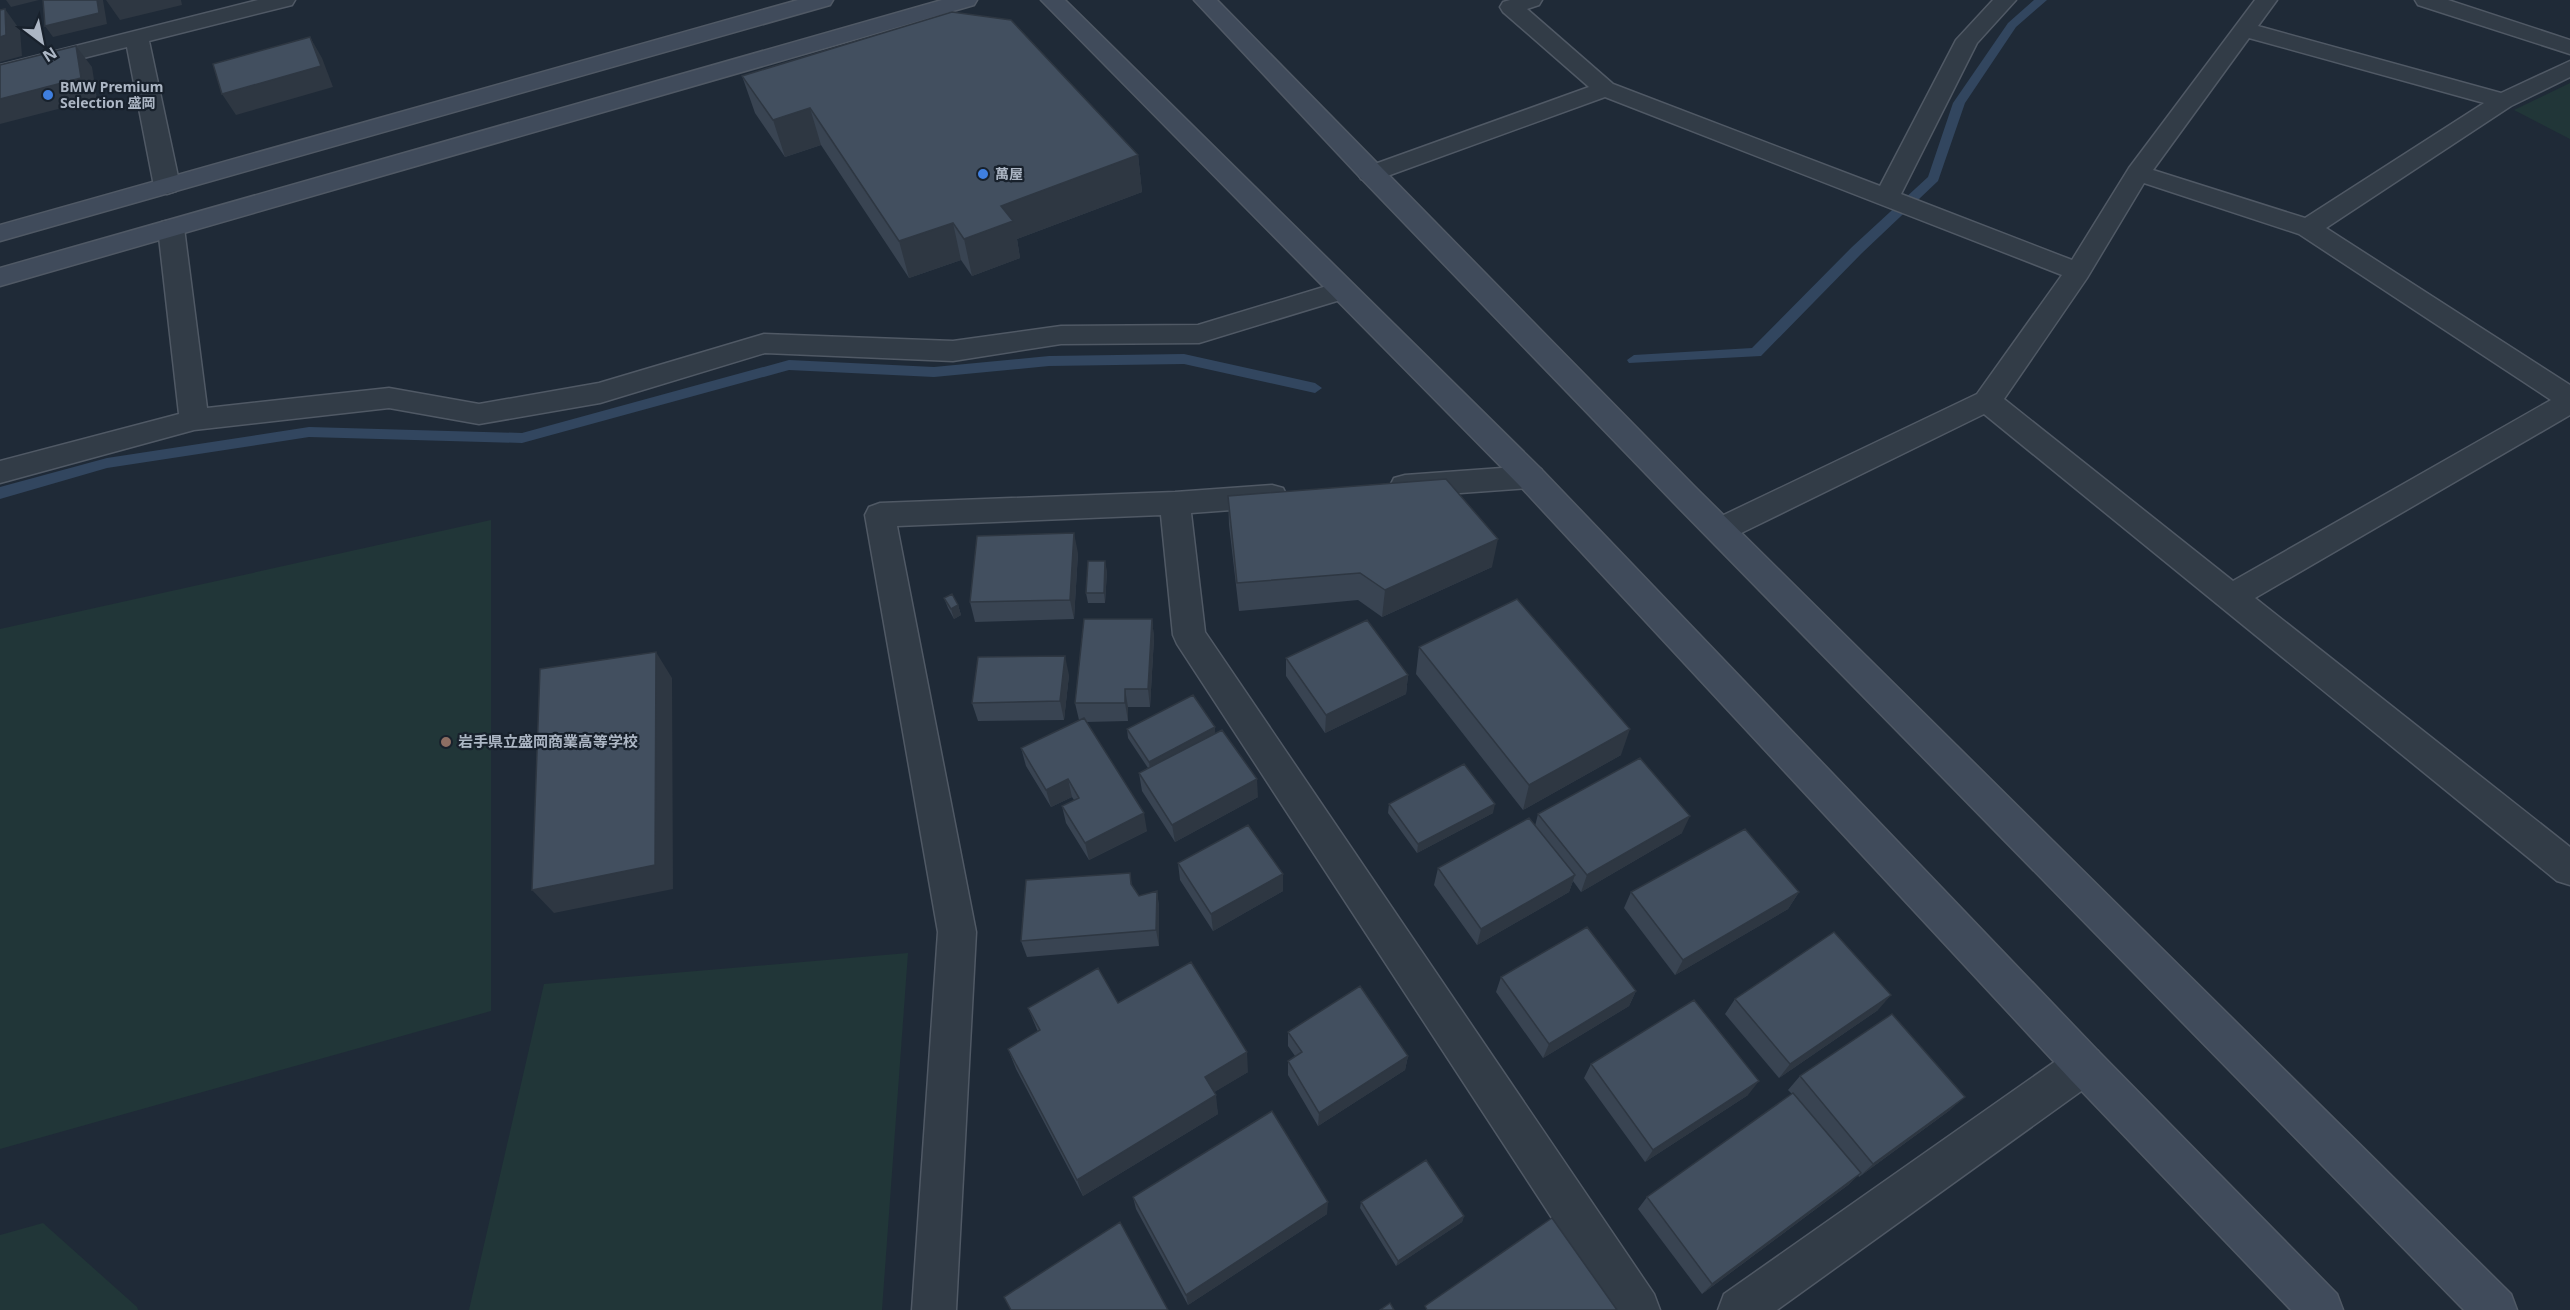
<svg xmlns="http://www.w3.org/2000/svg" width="2570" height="1310" font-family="'Noto Sans','Noto Sans JP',sans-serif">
	<rect width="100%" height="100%" fill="#1f2a37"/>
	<!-- green -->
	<path fill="#213638" d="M 2570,83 L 2570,139 L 2514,110 Z
		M 491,520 L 491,1011 L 0,1149 L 0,629 Z
		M 908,953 L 882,1310 L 469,1310 L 544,984 Z
		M 43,1223 L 137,1307 L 138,1310 L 0,1310 L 0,1235 Z"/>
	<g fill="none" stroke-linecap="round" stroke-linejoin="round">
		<!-- stream -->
		<path fill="#32465f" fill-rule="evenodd" d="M 2034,0 L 2047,0 L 2016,27 L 1965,103 L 1938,181 L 1862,253 L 1761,356 L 1629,363 L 1627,360 L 1634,355 L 1752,348 L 1852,247 L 1928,177 L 1953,103 L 2008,23 Z
			M 1184,354 L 1315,383 L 1322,388 L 1315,393 L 1184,364 L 1049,366 L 934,377 L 789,370 L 522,443 L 309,437 L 107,468 L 0,499 L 0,487 L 107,458 L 309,427 L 522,433 L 789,360 L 934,367 L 1049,356 Z"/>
		<defs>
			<path id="street" d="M 258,0 L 295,0 L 292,5 L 149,41 L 180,186 L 176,191 L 167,194 L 158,191 L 154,186 L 127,47 L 0,79 L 0,65 Z
				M 1510,0 L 1542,0 L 1539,5 L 1527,9 L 1613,84 L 1880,186 L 1956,40 L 1993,0 L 2016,0 L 1977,43 L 1901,194 L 2072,260 L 2129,168 L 2255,0 L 2277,0 L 2258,26 L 2501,93 L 2570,61 L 2570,77 L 2511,106 L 2326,228 L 2570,385 L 2570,415 L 2255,598 L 2570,847 L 2570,885 L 2557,881 L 1984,414 L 1731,538 L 1720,542 L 1709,538 L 1705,530 L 1709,522 L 1977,394 L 2062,275 L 1605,97 L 1379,179 L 1370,182 L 1361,179 L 1358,174 L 1361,169 L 1589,87 L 1503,12 L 1500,7 L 1503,2 ZM 2249,38 L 2484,103 L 2305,218 L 2153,170 ZM 2144,183 L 2299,234 L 2551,400 L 2233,581 L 2004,399 L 2087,278 Z
				M 2415,0 L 2448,0 L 2570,40 L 2570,54 L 2418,5 Z
				M 171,220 L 180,222 L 184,228 L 207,408 L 389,388 L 479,404 L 599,383 L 764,334 L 953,341 L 1061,326 L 1198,325 L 1340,282 L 1350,285 L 1353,291 L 1350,297 L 1199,343 L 1061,344 L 953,361 L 765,353 L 600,403 L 479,424 L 389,408 L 194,430 L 0,483 L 0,461 L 179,414 L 158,228 L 162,222 Z
				M 1530,466 L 1541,469 L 1545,477 L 1541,485 L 1530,488 L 1405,497 L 1394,494 L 1390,486 L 1394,478 L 1405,475 Z
				M 1272,485 L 1283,488 L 1287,496 L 1283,504 L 1272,507 L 1191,513 L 1205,632 L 1654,1294 L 1660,1310 L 1612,1310 L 1177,644 L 1173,635 L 1161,515 L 897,526 L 976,932 L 956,1310 L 912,1310 L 938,932 L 865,515 L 869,507 L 880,503 L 1175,492 Z
				M 2084,1046 L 2098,1051 L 2104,1065 L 2098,1079 L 1777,1310 L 1718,1310 L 1724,1294 L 2070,1051 Z"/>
			<path id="secondary" d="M 798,0 L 833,0 L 830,5 L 0,241 L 0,225 Z
				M 942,0 L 977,0 L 974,5 L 0,286 L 0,268 Z
				M 1041,0 L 1065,0 L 1541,469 L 2098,1051 L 2337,1294 L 2343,1310 L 2291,1310 L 2070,1079 L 1519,485 Z
				M 1194,0 L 1217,0 L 1695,487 L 2511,1294 L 2517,1310 L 2464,1310 L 1674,503 L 1355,172 Z"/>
		</defs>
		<!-- street casing -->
		<use href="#street" stroke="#505965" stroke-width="3"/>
		<!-- secondary casing -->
		<use href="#secondary" stroke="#505965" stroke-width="3"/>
		<!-- street -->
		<use href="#street" fill="#323c47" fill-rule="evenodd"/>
		<!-- secondary -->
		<use href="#secondary" fill="#404b5b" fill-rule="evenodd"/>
	</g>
	<!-- wall -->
	<path fill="#394452" d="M 742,76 L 1138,155 L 1142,192 L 1017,239 L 1020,258 L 972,276 L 961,260 L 909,278 L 821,145 L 785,157 L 755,113 Z
		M 1228,496 L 1492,567 L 1382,617 L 1358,600 L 1239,611 L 1229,525 Z
		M 1078,553 L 1074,619 L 975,622 L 970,602 Z
		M 1107,571 L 1105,603 L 1088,603 L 1086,593 Z
		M 944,598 L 958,605 L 961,615 L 954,619 L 948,608 Z
		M 1152,619 L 1154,638 L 1150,707 L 1128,707 L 1128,721 L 1086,722 L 1147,831 L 1089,860 L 1066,823 L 1062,806 L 1074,800 L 1072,797 L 1051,807 L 1026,766 L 1021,748 L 1079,720 L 1075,703 Z
		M 1419,647 L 1621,755 L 1523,810 L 1416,674 Z
		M 1286,658 L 1408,675 L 1406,694 L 1325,733 L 1286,676 Z
		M 1069,675 L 1064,720 L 978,721 L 972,703 Z
		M 1127,729 L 1258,797 L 1175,842 L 1142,791 L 1139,773 L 1148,768 L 1128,738 Z
		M 1389,804 L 1493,813 L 1417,853 L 1388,813 Z
		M 1538,814 L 1682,833 L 1581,892 L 1573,881 L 1569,892 L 1477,945 L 1434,885 L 1438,868 L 1535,826 Z
		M 1178,863 L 1283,891 L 1213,931 L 1180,880 Z
		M 1130,873 L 1132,887 L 1139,896 L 1157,891 L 1159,907 L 1159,946 L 1027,957 L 1021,941 Z
		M 1631,892 L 1799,892 L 1788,909 L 1675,975 L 1624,908 Z
		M 1501,977 L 1636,991 L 1629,1006 L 1543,1058 L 1496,992 Z
		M 1735,999 L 1878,1010 L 1779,1078 L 1725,1014 Z
		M 1118,1003 L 1248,1072 L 1214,1092 L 1218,1114 L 1083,1196 L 1016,1069 L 1008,1049 L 1038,1032 L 1028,1008 Z
		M 1288,1032 L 1408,1056 L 1405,1070 L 1318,1126 L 1288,1075 L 1288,1061 L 1295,1056 L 1288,1046 Z
		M 1591,1064 L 1748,1095 L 1645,1162 L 1584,1078 Z
		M 1800,1076 L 1950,1110 L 1859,1177 L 1858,1175 L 1848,1185 L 1702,1294 L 1638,1209 L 1647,1197 L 1792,1094 L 1788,1090 Z
		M 1133,1197 L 1327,1214 L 1188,1305 L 1136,1209 Z
		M 1361,1202 L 1464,1216 L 1462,1222 L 1396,1266 L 1360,1208 Z"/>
	<!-- shaded-wall -->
	<path fill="#2e3742" d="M 6,0 L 39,0 L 11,7 Z
		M 97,0 L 103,0 L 107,24 L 53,37 L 45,26 Z
		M 106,0 L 181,0 L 182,5 L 120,20 Z
		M 5,9 L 20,30 L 22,56 L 0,62 L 0,37 Z
		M 310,37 L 322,58 L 333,87 L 236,115 L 222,94 Z
		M 76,46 L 92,67 L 97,99 L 0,124 L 0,99 Z
		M 810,108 L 821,145 L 785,157 L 773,120 Z
		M 1138,155 L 1142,192 L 1017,239 L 1020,258 L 972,276 L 964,239 L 1001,206 Z
		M 953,223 L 961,260 L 909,278 L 899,241 Z
		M 1074,533 L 1078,553 L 1074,619 L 1070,600 Z
		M 1498,539 L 1492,567 L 1382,617 L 1385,590 Z
		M 1105,561 L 1107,571 L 1105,603 L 1104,593 Z
		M 958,605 L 961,615 L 954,619 L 951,609 Z
		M 1152,619 L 1154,638 L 1150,707 L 1148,689 Z
		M 656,652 L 672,678 L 673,889 L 554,913 L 532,890 Z
		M 1065,656 L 1069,675 L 1064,720 L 1060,701 Z
		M 1408,675 L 1406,694 L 1325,733 L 1326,715 Z
		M 1125,689 L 1128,707 L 1128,721 L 1125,703 Z
		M 1215,727 L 1215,736 L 1150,771 L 1149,762 Z
		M 1630,729 L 1621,755 L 1523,810 L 1529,785 Z
		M 1068,779 L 1072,797 L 1051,807 L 1046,790 Z
		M 1257,779 L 1258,797 L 1175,842 L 1172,825 Z
		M 1495,804 L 1493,813 L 1417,853 L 1418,844 Z
		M 1144,813 L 1147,831 L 1089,860 L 1085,843 Z
		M 1690,816 L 1682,833 L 1581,892 L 1587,875 Z
		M 1283,874 L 1283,891 L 1213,931 L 1211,914 Z
		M 1575,875 L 1569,892 L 1477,945 L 1481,929 Z
		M 1157,891 L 1159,907 L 1159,946 L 1156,930 Z
		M 1799,892 L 1788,909 L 1675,975 L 1683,960 Z
		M 1636,991 L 1629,1006 L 1543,1058 L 1549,1044 Z
		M 1891,995 L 1878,1010 L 1779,1078 L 1790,1064 Z
		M 1247,1052 L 1248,1072 L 1208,1096 L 1205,1077 Z
		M 1408,1056 L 1405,1070 L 1318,1126 L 1319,1113 Z
		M 1759,1081 L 1748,1095 L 1645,1162 L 1653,1150 Z
		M 1216,1095 L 1218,1114 L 1083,1196 L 1077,1180 Z
		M 1965,1097 L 1950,1110 L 1859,1177 L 1873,1164 Z
		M 1861,1173 L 1848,1185 L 1702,1294 L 1712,1284 Z
		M 1328,1202 L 1327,1214 L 1188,1305 L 1186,1295 Z
		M 1464,1216 L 1462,1222 L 1396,1266 L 1398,1261 Z"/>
	<!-- building -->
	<path fill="#424f5f" stroke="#2e3742" stroke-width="1.5" d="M 43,0 L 97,0 L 99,13 L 45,26 Z
		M 5,9 L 6,35 L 0,37 L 0,10 Z
		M 952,12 L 1011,20 L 1138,155 L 1001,206 L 1013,221 L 964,239 L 953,223 L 899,241 L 810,108 L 773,120 L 742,76 Z
		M 310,37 L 321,66 L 222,94 L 213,64 Z
		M 76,46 L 81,78 L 0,99 L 0,65 Z
		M 1446,479 L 1498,539 L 1385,590 L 1360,573 L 1237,583 L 1228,496 Z
		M 1074,533 L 1070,600 L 970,602 L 977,536 Z
		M 1088,561 L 1105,561 L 1104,593 L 1086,593 Z
		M 952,594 L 958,605 L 951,609 L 944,598 Z
		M 1517,599 L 1630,729 L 1529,785 L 1419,647 Z
		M 1084,619 L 1152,619 L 1148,689 L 1125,689 L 1125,703 L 1075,703 Z
		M 1367,620 L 1408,675 L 1326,715 L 1286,658 Z
		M 656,652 L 655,865 L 532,890 L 540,669 Z
		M 1065,656 L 1060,701 L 972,703 L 978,657 Z
		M 1193,695 L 1215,727 L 1149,762 L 1127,729 Z
		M 1084,718 L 1144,813 L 1085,843 L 1062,806 L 1079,798 L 1068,779 L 1046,790 L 1021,748 Z
		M 1222,730 L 1257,779 L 1172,825 L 1139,773 Z
		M 1640,758 L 1690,816 L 1587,875 L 1538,814 Z
		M 1464,764 L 1495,804 L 1418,844 L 1389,804 Z
		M 1529,818 L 1575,875 L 1481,929 L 1438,868 Z
		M 1248,825 L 1283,874 L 1211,914 L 1178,863 Z
		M 1745,829 L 1799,892 L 1683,960 L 1631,892 Z
		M 1130,873 L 1131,884 L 1139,896 L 1157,891 L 1156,930 L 1021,941 L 1026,880 Z
		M 1587,927 L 1636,991 L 1549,1044 L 1501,977 Z
		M 1834,932 L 1891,995 L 1790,1064 L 1735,999 Z
		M 1191,962 L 1247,1052 L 1205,1077 L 1216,1095 L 1077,1180 L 1008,1049 L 1040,1030 L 1028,1008 L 1098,968 L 1118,1003 Z
		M 1360,986 L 1408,1056 L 1319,1113 L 1288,1061 L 1302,1052 L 1288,1032 Z
		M 1694,1000 L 1759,1081 L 1653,1150 L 1591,1064 Z
		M 1892,1014 L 1965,1097 L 1873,1164 L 1800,1076 Z
		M 1793,1093 L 1861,1173 L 1712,1284 L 1647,1197 Z
		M 1272,1111 L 1328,1202 L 1186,1295 L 1133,1197 Z
		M 1426,1160 L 1464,1216 L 1398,1261 L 1361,1202 Z
		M 1552,1218 L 1617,1310 L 1427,1310 L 1425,1306 Z
		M 1120,1222 L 1168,1310 L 1011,1310 L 1004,1297 Z
		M 1390,1303 L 1394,1310 L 1380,1310 Z"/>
	<!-- markers -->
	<g fill="#3f7fe0" stroke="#18212c" stroke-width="2">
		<circle cx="48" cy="95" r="6"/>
		<circle cx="983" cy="174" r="6"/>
	</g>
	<circle fill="#8d6e63" stroke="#18212c" stroke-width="2" cx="446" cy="742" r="6"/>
	<g text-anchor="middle" stroke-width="4.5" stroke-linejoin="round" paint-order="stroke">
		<!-- far-poi labels -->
		<g font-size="14" font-weight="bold" fill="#acb6c4" stroke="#18212c" text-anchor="start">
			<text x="60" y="92">BMW Premium<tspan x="60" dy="16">Selection 盛岡</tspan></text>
			<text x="995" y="179">萬屋</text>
		</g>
		<!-- poi labels -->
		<g font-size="15" font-weight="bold" fill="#acb6c4" stroke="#18212c" text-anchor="start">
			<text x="458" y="747">岩手県立盛岡商業高等学校</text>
		</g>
	</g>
	<!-- north arrow -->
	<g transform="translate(42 42) rotate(148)" stroke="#18212c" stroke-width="4.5" paint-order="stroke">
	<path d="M0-4.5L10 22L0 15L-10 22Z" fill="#acb6c4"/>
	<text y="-9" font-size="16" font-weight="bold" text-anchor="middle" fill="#acb6c4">N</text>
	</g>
</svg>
